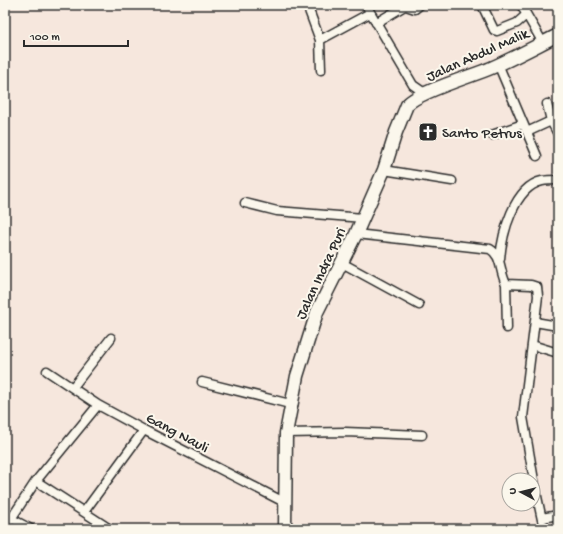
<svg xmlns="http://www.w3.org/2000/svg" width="563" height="534" font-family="'Gochi Hand',sans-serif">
	<rect width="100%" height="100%" fill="#f6e7dd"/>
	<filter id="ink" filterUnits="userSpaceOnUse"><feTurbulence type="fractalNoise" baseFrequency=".025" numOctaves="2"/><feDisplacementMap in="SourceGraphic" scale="8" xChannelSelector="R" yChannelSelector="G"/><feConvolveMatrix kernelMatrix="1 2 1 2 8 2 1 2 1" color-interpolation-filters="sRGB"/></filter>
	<g filter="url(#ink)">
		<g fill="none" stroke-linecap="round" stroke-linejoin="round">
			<defs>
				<path id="street" d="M 307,5 L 320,40 L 321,70
					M 366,5 L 413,85 L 426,94
					M 482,5 L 494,30 L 497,31 L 517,23 L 526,15
					M 521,5 L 543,43
					M 406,6 L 415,9 L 420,5
					M 376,23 L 406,5
					M 320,40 L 370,13
					M 498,64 L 537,156
					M 547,104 L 551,121
					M 527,132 L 551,121 L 558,134
					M 492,135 L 523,124
					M 384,170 L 452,181
					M 245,203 L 277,211 L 363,218
					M 356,234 L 490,249 C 502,256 499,270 506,284 L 531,285 L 537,287 L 538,296 L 523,417 L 536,492 L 544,529
					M 500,259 C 502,234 514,187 542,181 C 547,180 553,180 558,180
					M 342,263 L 419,305
					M 506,284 L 507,328
					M 535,322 L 558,326
					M 532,345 L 558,353
					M 47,371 L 98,405 L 144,430 L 284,502
					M 202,382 L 290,404
					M 73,387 L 111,338
					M 286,433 L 345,432 L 422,435
					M 36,481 L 110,529
					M 84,512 L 144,430
					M 10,518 L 31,529
					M 542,518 L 558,515
					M 5,528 L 36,481 L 98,405"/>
				<path id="secondary" d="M 285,529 L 286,433 L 297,376 L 317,312 L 356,234 L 384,170 L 396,132 L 407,105 C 417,92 473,76 491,68 C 514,58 536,46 558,35"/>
			</defs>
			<!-- street casing -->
			<use href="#street" stroke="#2b2b2b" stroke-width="11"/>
			<!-- secondary casing -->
			<use href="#secondary" stroke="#2b2b2b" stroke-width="15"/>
			<!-- street -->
			<use href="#street" stroke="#fbf7ec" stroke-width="8"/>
			<!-- secondary -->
			<use href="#secondary" stroke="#fbf7ec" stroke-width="12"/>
		</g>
	</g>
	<!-- icons -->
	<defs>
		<symbol id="church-square" viewBox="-11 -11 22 22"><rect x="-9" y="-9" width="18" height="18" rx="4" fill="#2b2b2b" stroke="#fbf7ec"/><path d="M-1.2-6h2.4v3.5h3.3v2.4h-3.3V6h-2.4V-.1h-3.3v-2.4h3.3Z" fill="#fff"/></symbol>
	</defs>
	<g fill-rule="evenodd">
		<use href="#church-square" x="417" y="121" width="22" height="22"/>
	</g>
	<g text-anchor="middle" stroke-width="4" stroke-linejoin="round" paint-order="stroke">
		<!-- street labels -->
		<g font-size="15" fill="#2b2b2b" stroke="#fbf7ec">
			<text transform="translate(477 54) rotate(-24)" y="5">Jalan Abdul Malik</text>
			<text transform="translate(320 273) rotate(-65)" y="5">Jalan Indra Puri</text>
			<text transform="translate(178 432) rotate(28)" y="5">Gang Nauli</text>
		</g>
		<!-- poi labels -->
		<g font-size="15" fill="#2b2b2b" stroke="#fbf7ec" text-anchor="start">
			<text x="442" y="137">Santo Petrus</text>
		</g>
	</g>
	<!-- margin -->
	<rect width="563" height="534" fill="none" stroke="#fbf7ec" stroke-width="20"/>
	<rect x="10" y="10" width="543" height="514" fill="none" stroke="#2b2b2b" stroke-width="1.5" filter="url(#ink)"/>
	<!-- north arrow -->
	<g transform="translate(521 492) rotate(277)"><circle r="19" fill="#fbf7ec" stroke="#a8a59f"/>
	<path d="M0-3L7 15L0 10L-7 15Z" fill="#2b2b2b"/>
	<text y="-6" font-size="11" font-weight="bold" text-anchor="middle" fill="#2b2b2b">U</text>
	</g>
	<!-- scale -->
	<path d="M24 40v6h104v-6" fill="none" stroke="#2b2b2b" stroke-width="2"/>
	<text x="30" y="40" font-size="12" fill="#2b2b2b" stroke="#fbf7ec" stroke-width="3" paint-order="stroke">100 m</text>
</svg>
